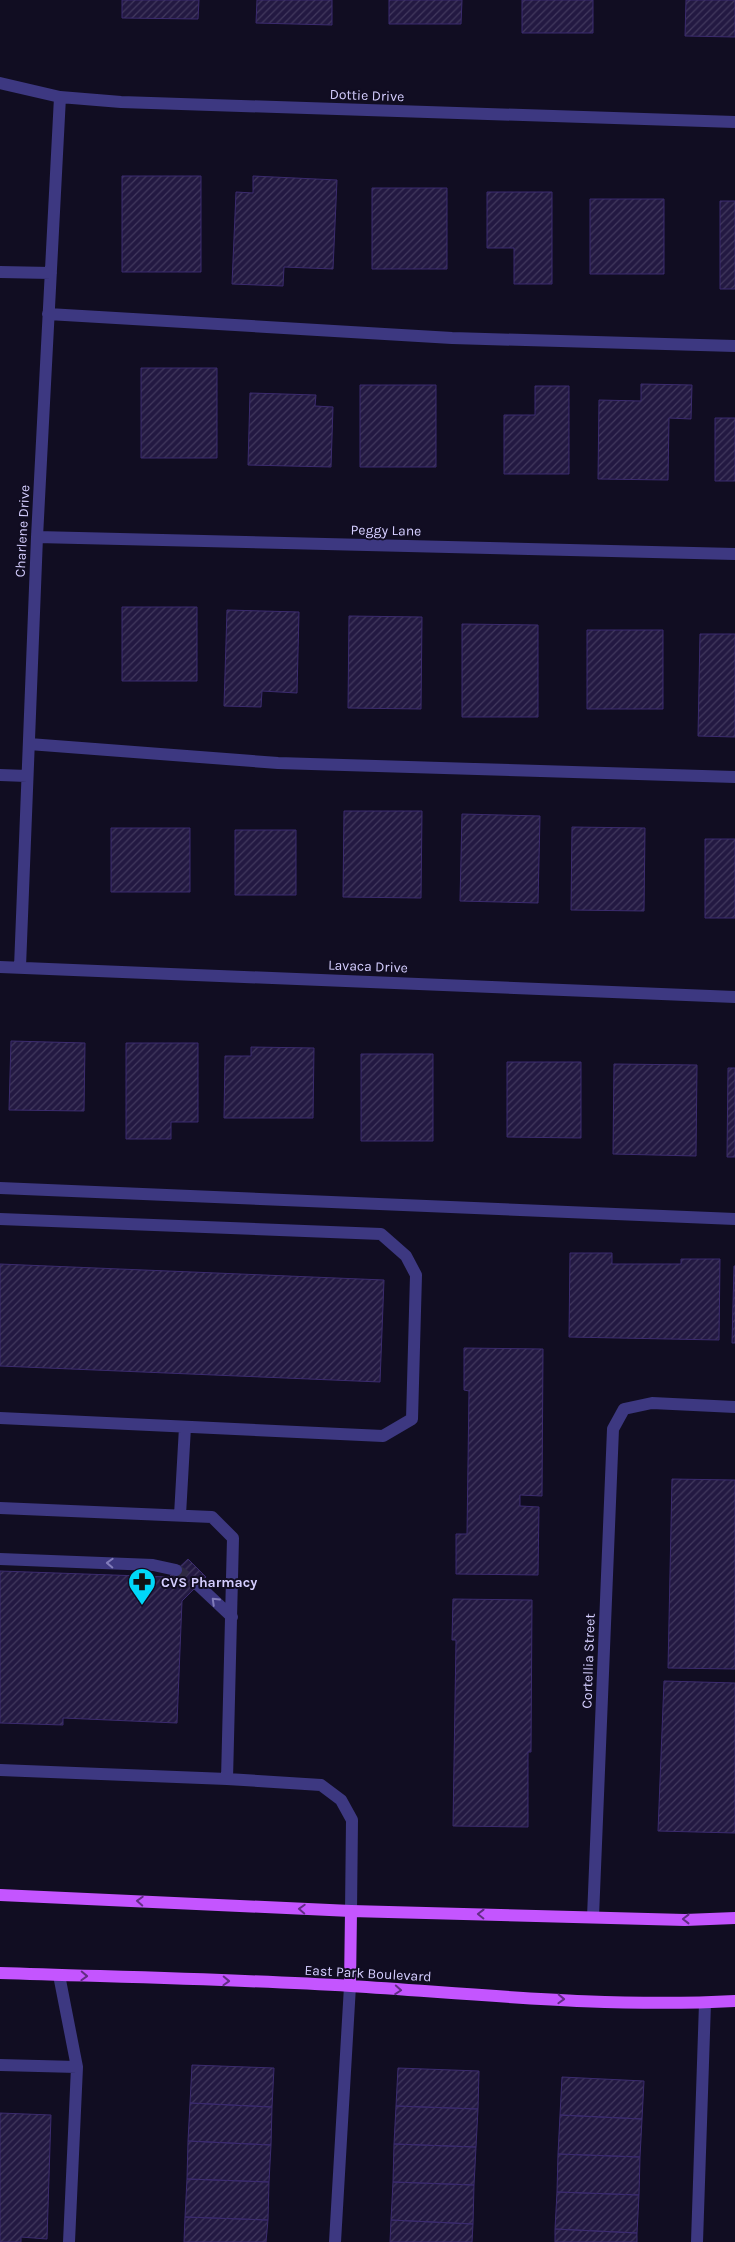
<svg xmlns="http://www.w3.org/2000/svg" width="735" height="2242" font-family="Karla,sans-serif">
	<defs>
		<pattern id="building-hatch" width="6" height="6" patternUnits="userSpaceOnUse" patternTransform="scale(1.25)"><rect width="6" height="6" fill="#231942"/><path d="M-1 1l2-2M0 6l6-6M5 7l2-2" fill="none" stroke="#42395e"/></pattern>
	</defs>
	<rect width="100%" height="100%" fill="#110d22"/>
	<!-- building -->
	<path fill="url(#building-hatch)" stroke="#3b2b6e" d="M 122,0 L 199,0 L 198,19 L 122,18 Z
		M 257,0 L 332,0 L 332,25 L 256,23 Z
		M 389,0 L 462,0 L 461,24 L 389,24 Z
		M 522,0 L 593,0 L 593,33 L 522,33 Z
		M 686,0 L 735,0 L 735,37 L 685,36 Z
		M 122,176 L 201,176 L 201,272 L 122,272 Z
		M 253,176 L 337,180 L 333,269 L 284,267 L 283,286 L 232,284 L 236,192 L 253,193 Z
		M 372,188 L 447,188 L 447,269 L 372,269 Z
		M 487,192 L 552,192 L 552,284 L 514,284 L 514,248 L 487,248 Z
		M 590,199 L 664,199 L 664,274 L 590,274 Z
		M 720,201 L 735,201 L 735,289 L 720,289 Z
		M 141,368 L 217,368 L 217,458 L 141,458 Z
		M 641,384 L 692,385 L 691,419 L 669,418 L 668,480 L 598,479 L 599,400 L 641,401 Z
		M 360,385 L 436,385 L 436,467 L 360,467 Z
		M 535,386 L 569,386 L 569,474 L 504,474 L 504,415 L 535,415 Z
		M 250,393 L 316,395 L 315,406 L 333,407 L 331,467 L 248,465 Z
		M 715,418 L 735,418 L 735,481 L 715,481 Z
		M 122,607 L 197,607 L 197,681 L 122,681 Z
		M 227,610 L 299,612 L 297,693 L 262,691 L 261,707 L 224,706 Z
		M 349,616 L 422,617 L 421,709 L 348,708 Z
		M 462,624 L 538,625 L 538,717 L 462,717 Z
		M 587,630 L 663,630 L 663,709 L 587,709 Z
		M 700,634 L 735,634 L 735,737 L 698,736 Z
		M 344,811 L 422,811 L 421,898 L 343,897 Z
		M 462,814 L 540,816 L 538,903 L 460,901 Z
		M 572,827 L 645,828 L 644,911 L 571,910 Z
		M 111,828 L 190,828 L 190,892 L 111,892 Z
		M 235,830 L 296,830 L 296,895 L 235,895 Z
		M 705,839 L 735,839 L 735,918 L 705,918 Z
		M 11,1041 L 85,1043 L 84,1111 L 9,1110 Z
		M 126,1043 L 198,1043 L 198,1122 L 171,1122 L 171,1139 L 126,1139 Z
		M 251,1047 L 314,1048 L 313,1118 L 224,1118 L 225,1056 L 251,1056 Z
		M 361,1054 L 433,1054 L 433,1141 L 361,1141 Z
		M 507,1062 L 581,1062 L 581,1138 L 507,1137 Z
		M 614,1064 L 697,1065 L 696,1156 L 613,1154 Z
		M 728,1068 L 735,1068 L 735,1157 L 727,1157 Z
		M 570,1253 L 612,1253 L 612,1264 L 681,1264 L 681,1259 L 720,1259 L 719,1340 L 569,1337 Z
		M 0,1264 L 384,1280 L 380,1382 L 0,1366 Z
		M 734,1266 L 735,1266 L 735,1343 L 732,1343 Z
		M 464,1348 L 543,1349 L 542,1496 L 520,1495 L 520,1506 L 539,1507 L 538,1575 L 456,1574 L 456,1534 L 467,1534 L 469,1391 L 464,1390 Z
		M 672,1479 L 735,1480 L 735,1669 L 668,1668 Z
		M 188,1559 L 206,1577 L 182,1601 L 177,1723 L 63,1718 L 63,1725 L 0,1723 L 0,1571 L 169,1577 Z
		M 453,1599 L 532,1600 L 531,1752 L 528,1752 L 528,1827 L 453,1826 L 456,1640 L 452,1640 Z
		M 664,1681 L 735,1683 L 735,1833 L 658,1831 Z
		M 192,2065 L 274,2068 L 272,2107 L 190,2103 Z
		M 398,2068 L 479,2071 L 478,2109 L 396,2106 Z
		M 562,2077 L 644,2081 L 642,2119 L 560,2115 Z
		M 190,2103 L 272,2107 L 271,2145 L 188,2141 Z
		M 396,2106 L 478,2109 L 476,2147 L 394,2144 Z
		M 0,2113 L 51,2115 L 47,2239 L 21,2237 L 21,2242 L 0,2242 Z
		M 560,2115 L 642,2119 L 640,2157 L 558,2154 Z
		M 188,2141 L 271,2145 L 269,2182 L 187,2179 Z
		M 394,2144 L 476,2147 L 474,2185 L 393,2182 Z
		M 558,2154 L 640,2157 L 639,2195 L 557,2192 Z
		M 187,2179 L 269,2182 L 268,2220 L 185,2217 Z
		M 393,2182 L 474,2185 L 473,2224 L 391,2220 Z
		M 557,2192 L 639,2195 L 637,2233 L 555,2229 Z
		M 185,2217 L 268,2220 L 266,2242 L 184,2242 Z
		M 391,2220 L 473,2224 L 472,2242 L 390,2242 Z
		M 555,2229 L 637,2233 L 637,2242 L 555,2242 Z"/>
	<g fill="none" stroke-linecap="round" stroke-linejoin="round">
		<!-- minor-tunnel -->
		<path stroke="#2e2a43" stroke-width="12" stroke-dasharray="12 6" stroke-linecap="butt" d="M 176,1570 L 198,1585"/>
		<!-- minor -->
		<path stroke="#3d3881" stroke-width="12" d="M 0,83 L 60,97 L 121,102 L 735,122
			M 0,272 L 51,273
			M 48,314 L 452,338 L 735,346
			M 37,537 L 735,554
			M 29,744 L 278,763 L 735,777
			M 0,775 L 27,776
			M 0,967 L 735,997
			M 20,967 L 37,537 L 60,97
			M 0,1188 L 735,1219
			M 0,1219 L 381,1234 L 406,1256 L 416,1275 L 412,1419 L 383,1436 L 0,1418
			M 0,1508 L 212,1517 L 233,1538 L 227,1779 L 321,1785 L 341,1800 L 352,1820 L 351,1911
			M 180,1515 L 185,1427
			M 0,1559 L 153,1565 L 176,1570
			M 198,1585 L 232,1617
			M 0,1770 L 227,1779
			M 593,1917 L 613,1429 L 624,1409 L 652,1403 L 735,1407
			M 59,1975 L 77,2067 L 69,2242
			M 0,2065 L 77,2067
			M 335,2242 L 350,1986
			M 697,2242 L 705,2003"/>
		<!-- major -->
		<path stroke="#c455ff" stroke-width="12" d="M 0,1895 L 351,1911 L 685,1920 L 735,1918
			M 0,1973 C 117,1977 234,1979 351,1986 C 478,1994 607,2008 735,2001
			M 350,1986 L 351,1911"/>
	</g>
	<!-- one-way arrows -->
	<defs><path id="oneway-chevron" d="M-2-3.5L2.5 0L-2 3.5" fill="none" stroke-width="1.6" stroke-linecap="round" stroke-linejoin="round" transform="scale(1.25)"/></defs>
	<g stroke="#817cba">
		<use href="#oneway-chevron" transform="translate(110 1563) rotate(-178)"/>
		<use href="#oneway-chevron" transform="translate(215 1601) rotate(-136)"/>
	</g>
	<g stroke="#622d85">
		<use href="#oneway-chevron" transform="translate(140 1901) rotate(-177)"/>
		<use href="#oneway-chevron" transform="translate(302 1909) rotate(-177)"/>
		<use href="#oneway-chevron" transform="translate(481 1914) rotate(-179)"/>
		<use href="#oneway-chevron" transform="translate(686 1919) rotate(180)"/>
		<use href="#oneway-chevron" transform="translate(84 1976) rotate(2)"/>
		<use href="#oneway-chevron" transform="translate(226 1981) rotate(2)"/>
		<use href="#oneway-chevron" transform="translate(398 1990) rotate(4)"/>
		<use href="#oneway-chevron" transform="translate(561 1999) rotate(2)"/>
	</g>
	<!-- icons -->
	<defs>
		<symbol id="pharmacy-pin" viewBox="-11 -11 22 30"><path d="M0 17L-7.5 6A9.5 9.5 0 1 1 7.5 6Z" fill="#00d8f9" stroke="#110d22"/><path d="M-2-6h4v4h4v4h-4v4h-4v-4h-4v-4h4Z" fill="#111"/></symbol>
	</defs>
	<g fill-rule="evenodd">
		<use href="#pharmacy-pin" x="126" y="1566" width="32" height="43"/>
	</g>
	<g text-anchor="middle" stroke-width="4" stroke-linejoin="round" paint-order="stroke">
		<!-- street labels -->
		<g font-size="14" fill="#d5ceff" stroke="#110d22">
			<text transform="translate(367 95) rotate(2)" y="5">Dottie Drive</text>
			<text transform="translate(386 530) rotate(1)" y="5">Peggy Lane</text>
			<text transform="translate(22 531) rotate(-87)" y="5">Charlene Drive</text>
			<text transform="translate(368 966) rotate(2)" y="5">Lavaca Drive</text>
			<text transform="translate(588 1661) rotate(-88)" y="5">Cortellia Street</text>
			<text transform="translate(368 1973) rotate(3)" y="5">East Park Boulevard</text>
		</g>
		<!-- poi labels -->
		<g font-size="14" font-weight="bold" fill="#d5ceff" stroke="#110d22" text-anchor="start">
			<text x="161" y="1587">CVS Pharmacy</text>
		</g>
	</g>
</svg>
